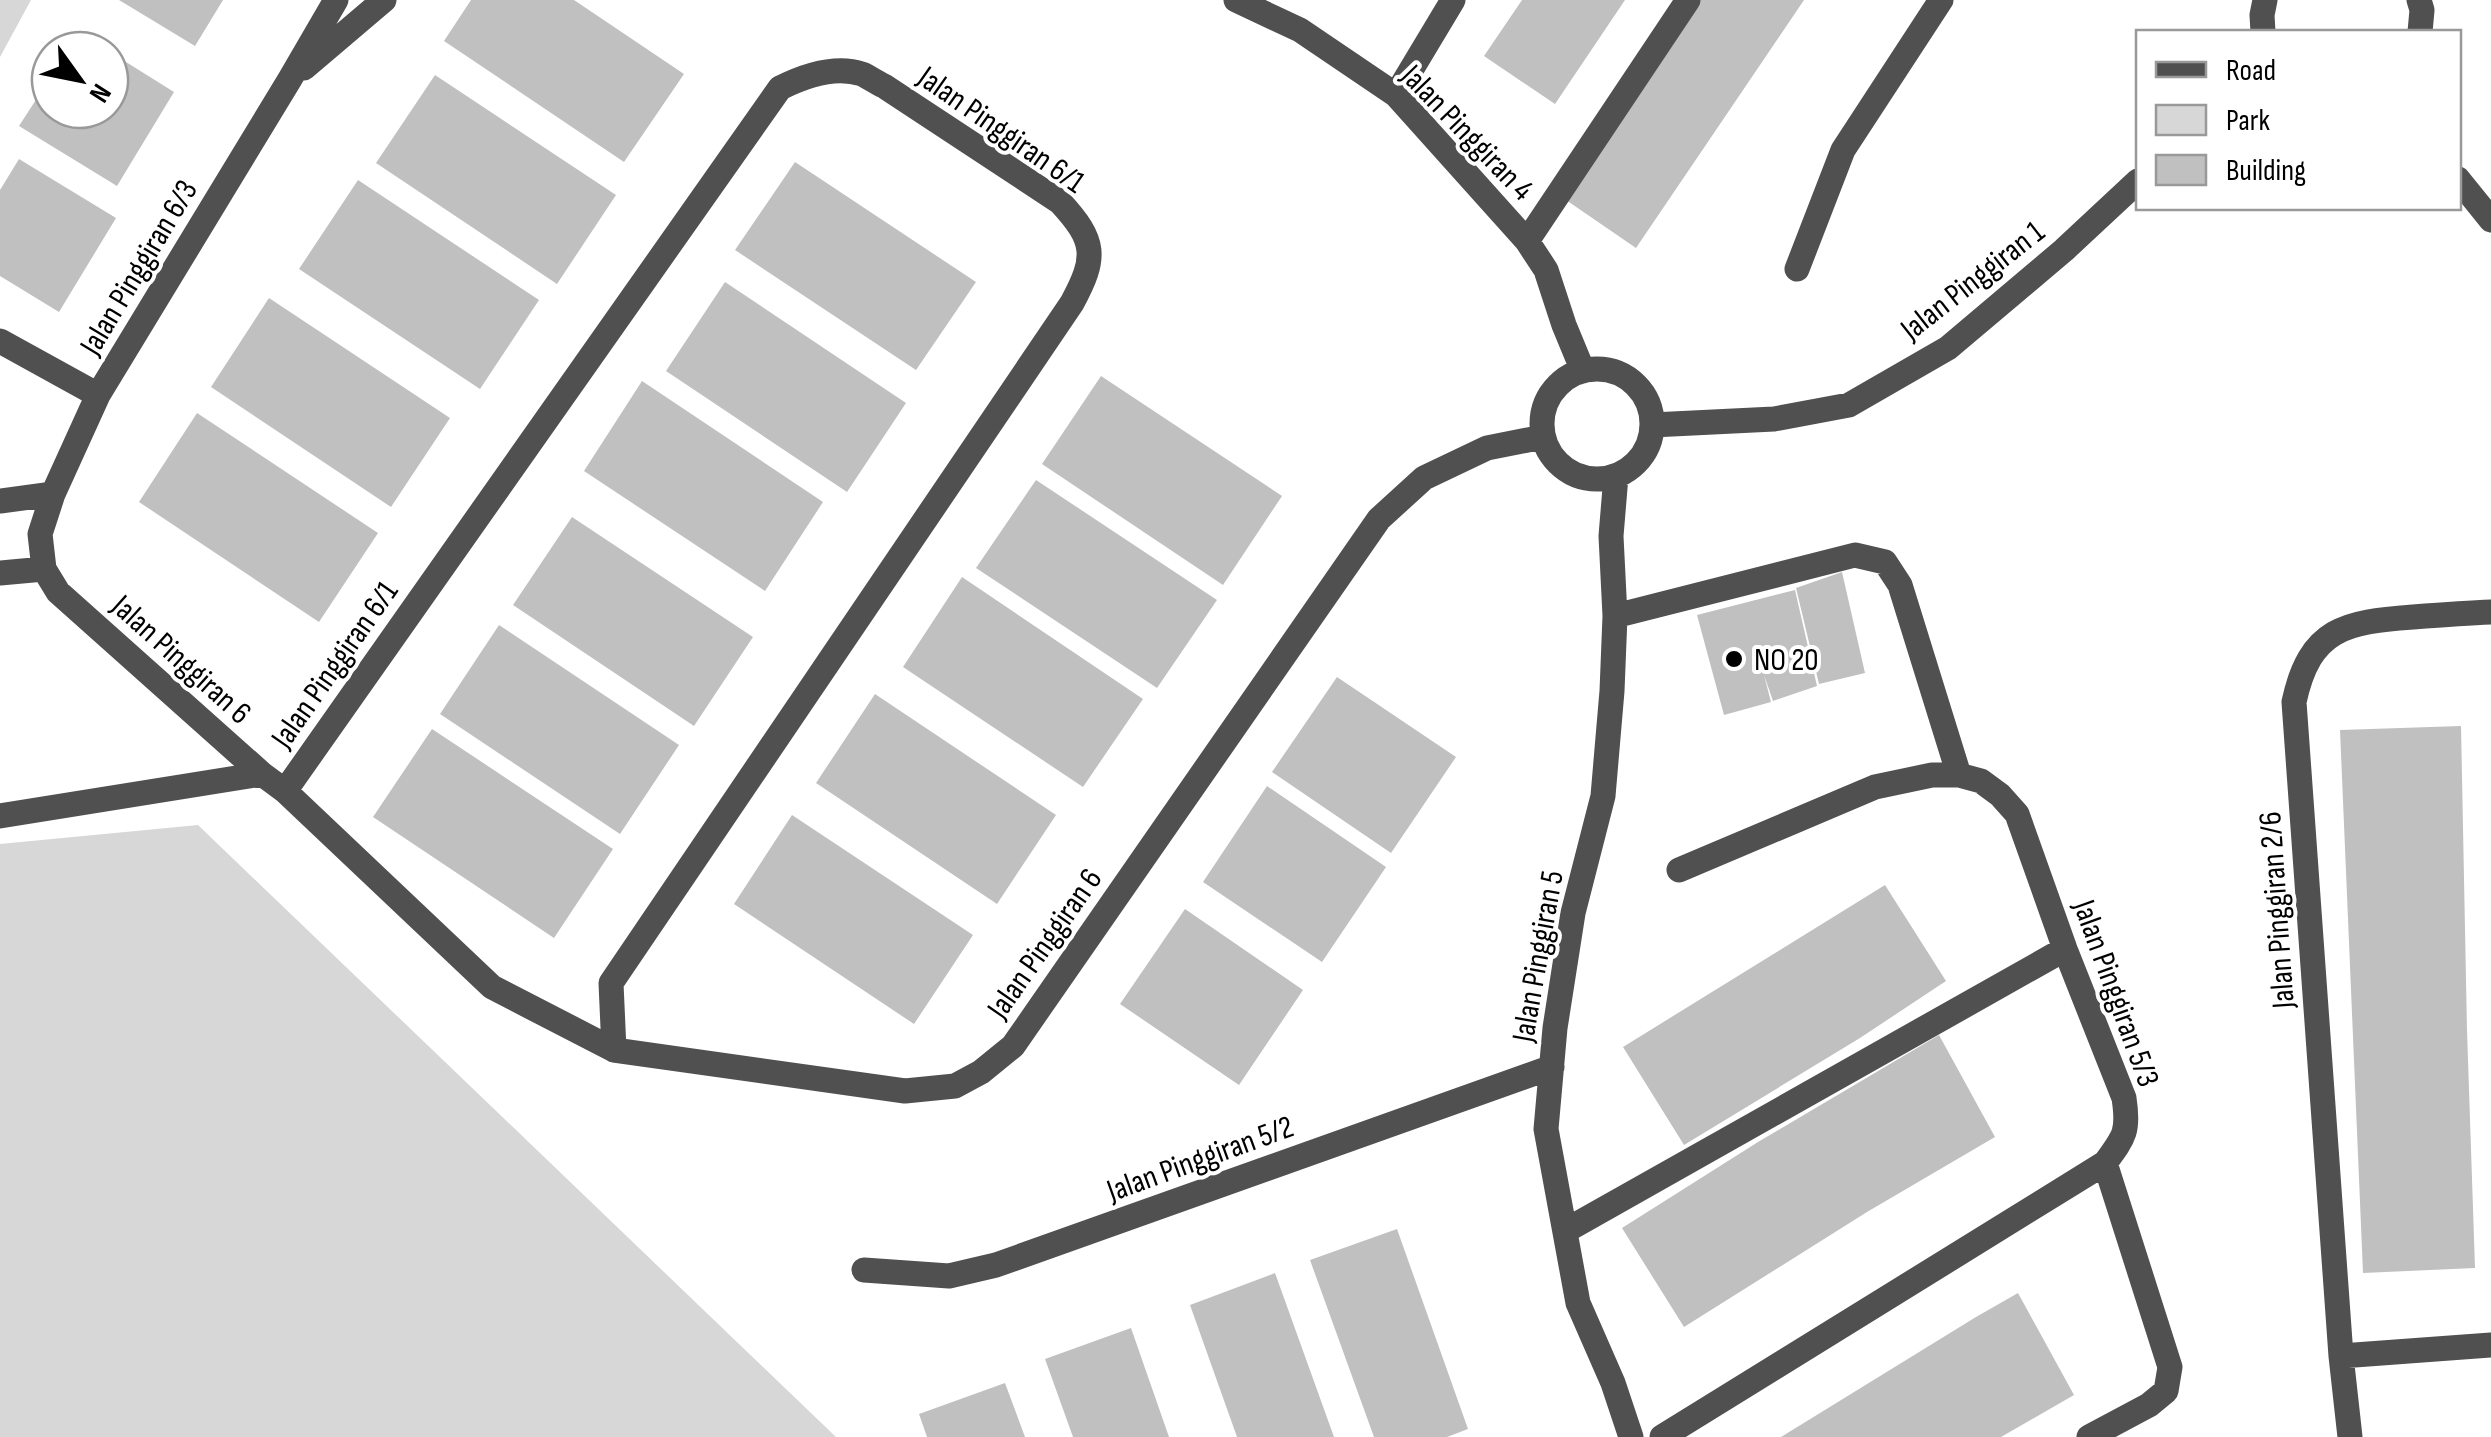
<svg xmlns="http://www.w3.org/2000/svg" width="2491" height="1437" font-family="'Sofia Sans Condensed',sans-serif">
	<rect width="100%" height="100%" fill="#fff"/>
	<!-- green -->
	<path fill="#d7d7d7" d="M 0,0 L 31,0 L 0,57 Z
		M 198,825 L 836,1437 L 0,1437 L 0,844 Z"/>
	<!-- building -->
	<path fill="#c0c0c0" d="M 119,0 L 223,0 L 195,46 Z
		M 471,0 L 574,0 L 684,74 L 624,162 L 444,41 Z
		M 1522,0 L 1625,0 L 1555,104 L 1484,56 Z
		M 1700,0 L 1804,0 L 1636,248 L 1566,200 Z
		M 78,32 L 106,50 L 67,50 Z
		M 110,52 L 174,92 L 117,186 L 19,126 L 50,78 L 50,110 L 110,110 Z
		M 435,75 L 616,195 L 557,284 L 376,163 Z
		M 19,159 L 116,218 L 59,312 L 0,276 L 0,190 Z
		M 795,162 L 976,282 L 916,370 L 735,250 Z
		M 358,180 L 539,300 L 480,389 L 299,269 Z
		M 725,282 L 906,403 L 847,492 L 666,371 Z
		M 269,298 L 450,418 L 391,507 L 211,387 Z
		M 1101,376 L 1282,496 L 1223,585 L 1042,464 Z
		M 642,381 L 823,502 L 765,591 L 584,471 Z
		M 197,413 L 378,533 L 319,622 L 139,502 Z
		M 1036,480 L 1217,600 L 1157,688 L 976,568 Z
		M 572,517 L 753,637 L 694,726 L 513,605 Z
		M 1842,572 L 1865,673 L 1819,684 L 1796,588 Z
		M 962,577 L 1143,699 L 1083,787 L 903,667 Z
		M 1795,590 L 1817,686 L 1773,701 L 1764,675 L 1771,702 L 1724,715 L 1697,615 Z
		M 499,625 L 679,745 L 620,834 L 440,714 Z
		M 1337,677 L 1456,757 L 1391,853 L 1272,772 Z
		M 875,694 L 1056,815 L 997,904 L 816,783 Z
		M 2461,726 L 2467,1030 L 2475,1268 L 2363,1273 L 2340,730 Z
		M 432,729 L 613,849 L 554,938 L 373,817 Z
		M 1267,786 L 1386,867 L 1322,962 L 1203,882 Z
		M 792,815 L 973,935 L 914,1024 L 734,904 Z
		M 1885,885 L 1946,981 L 1860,1038 L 1684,1145 L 1623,1047 Z
		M 1185,909 L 1303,990 L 1239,1085 L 1120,1004 Z
		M 1939,1035 L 1995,1137 L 1867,1212 L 1684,1327 L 1622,1228 L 1758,1142 Z
		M 1397,1229 L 1468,1429 L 1447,1437 L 1374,1437 L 1310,1260 Z
		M 1275,1273 L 1334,1437 L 1237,1437 L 1190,1305 Z
		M 2018,1293 L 2074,1395 L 2001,1437 L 1781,1437 L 1976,1317 Z
		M 1131,1328 L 1169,1437 L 1073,1437 L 1045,1359 Z
		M 1005,1383 L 1025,1437 L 927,1437 L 919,1414 Z"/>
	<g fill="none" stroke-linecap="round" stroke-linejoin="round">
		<!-- minor -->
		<path stroke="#505050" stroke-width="25" d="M 336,0 L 290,79 L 98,395 L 53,494 L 40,534 L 44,569 L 58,592 L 262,774 L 285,791 L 492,987 L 614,1050 L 905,1091 L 955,1086 L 981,1072 L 1013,1046 L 1379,519 L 1424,478 L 1487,448 L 1543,437
			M 1236,0 L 1300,30 L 1396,95 L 1527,241 L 1546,270 L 1564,325 L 1583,371
			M 2419,0 L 2422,10 L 2420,32
			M 2263,32 L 2262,15 L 2265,0
			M 304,68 L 384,0
			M 1396,95 L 1453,0
			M 2458,179 L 2491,220
			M 1527,241 L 1688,0
			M 1797,269 L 1843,150 L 1941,0
			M 0,341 L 98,395
			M1542 424a55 55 0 1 1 110 0a55 55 0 1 1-110 0Z
			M 1652,425 L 1774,419 L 1849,405 L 1948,348 L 2064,250 L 2138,181
			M 1616,476 L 1611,536 L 1615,616 L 1612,691 L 1603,796 L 1573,913 L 1555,1028 L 1546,1129 L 1578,1303 L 1613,1383 L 1631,1437
			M 0,501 L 53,494
			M 0,573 L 44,569
			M 1615,616 L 1855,555 L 1885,562 L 1900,585 L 1959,775
			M 285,791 L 780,88 C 804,76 835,65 862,74 C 869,77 877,83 884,86 L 1060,202 C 1096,241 1097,257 1072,303 L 611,983 L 614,1050
			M 0,816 L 262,774
			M 1565,1231 L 2065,949
			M 864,1270 L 949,1276 L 996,1265 L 1552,1067
			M 2341,1356 L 2491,1345
			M 1662,1437 L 2105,1163 C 2125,1136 2129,1131 2124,1098 L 2065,949 L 2017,814 L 2000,795 L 1981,781 L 1959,775 L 1932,775 L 1875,787 L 1679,870
			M 2089,1437 L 2149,1405 L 2166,1391 L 2170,1367 L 2105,1163
			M 2350,1437 L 2341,1356 L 2294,702 C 2310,628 2345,622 2413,617 C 2439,615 2465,613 2491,612"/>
	</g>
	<!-- markers -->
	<circle fill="#000" stroke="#fff" stroke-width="4" cx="1734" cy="659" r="10"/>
	<g text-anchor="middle" stroke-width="8" stroke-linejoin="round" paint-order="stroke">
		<!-- street labels -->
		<g font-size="32" fill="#000" stroke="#fff">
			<text transform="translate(1002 129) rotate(35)" y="11">Jalan Pinggiran 6/1</text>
			<text transform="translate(1468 132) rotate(46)" y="11">Jalan Pinggiran 4</text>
			<text transform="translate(138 267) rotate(-59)" y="11">Jalan Pinggiran 6/3</text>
			<text transform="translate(1972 280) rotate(-38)" y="11">Jalan Pinggiran 1</text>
			<text transform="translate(182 659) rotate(42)" y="11">Jalan Pinggiran 6</text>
			<text transform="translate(334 664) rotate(-55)" y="11">Jalan Pinggiran 6/1</text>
			<text transform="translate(2276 910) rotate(-94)" y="11">Jalan Pinggiran 2/6</text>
			<text transform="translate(1044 943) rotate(-55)" y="11">Jalan Pinggiran 6</text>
			<text transform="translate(1537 956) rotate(-80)" y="11">Jalan Pinggiran 5</text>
			<text transform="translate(2117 993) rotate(70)" y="11">Jalan Pinggiran 5/3</text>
			<text transform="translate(1200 1158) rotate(-20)" y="11">Jalan Pinggiran 5/2</text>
		</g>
		<!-- poi labels -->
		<g font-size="32" fill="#000" stroke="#fff" text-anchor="start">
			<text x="1754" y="670">NO 20</text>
		</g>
	</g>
	<!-- legend -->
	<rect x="2136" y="30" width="325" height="180" fill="#ffffff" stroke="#999999" stroke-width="2.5"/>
	<rect x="2156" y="62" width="50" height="15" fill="#505050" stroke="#999999" stroke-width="2.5"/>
	<text x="2226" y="80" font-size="30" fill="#000000">Road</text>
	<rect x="2156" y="105" width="50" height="30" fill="#d7d7d7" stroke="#999999" stroke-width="2.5"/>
	<text x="2226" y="130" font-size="30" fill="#000000">Park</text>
	<rect x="2156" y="155" width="50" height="30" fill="#c0c0c0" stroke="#999999" stroke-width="2.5"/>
	<text x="2226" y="180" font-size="30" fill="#000000">Building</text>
	<!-- north arrow -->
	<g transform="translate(80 80) rotate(123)"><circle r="48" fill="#ffffff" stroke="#999999" stroke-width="2.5"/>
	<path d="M0-8L18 38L0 25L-18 38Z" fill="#000000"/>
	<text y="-15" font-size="28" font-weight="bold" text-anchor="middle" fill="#000000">N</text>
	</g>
</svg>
